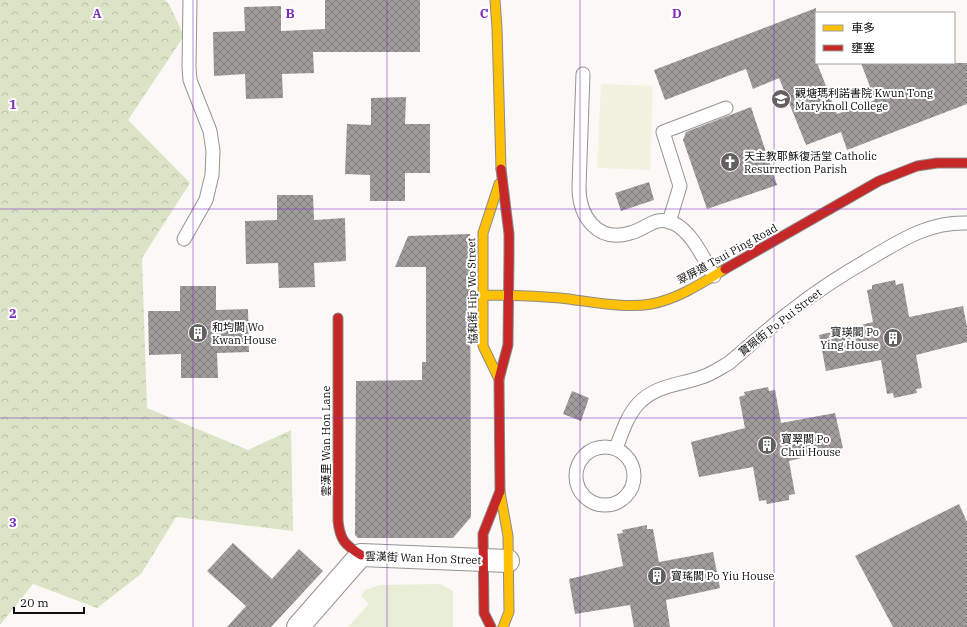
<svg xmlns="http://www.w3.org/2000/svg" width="967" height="627" font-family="'IBM Plex Serif','Noto Sans TC',serif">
	<defs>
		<pattern id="forest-crowns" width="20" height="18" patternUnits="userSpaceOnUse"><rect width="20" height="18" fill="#dbe4c6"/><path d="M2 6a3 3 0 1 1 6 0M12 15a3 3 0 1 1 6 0" fill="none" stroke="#bbc2a9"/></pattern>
		<pattern id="building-cross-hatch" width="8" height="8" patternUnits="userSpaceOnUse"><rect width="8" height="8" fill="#9f9c9a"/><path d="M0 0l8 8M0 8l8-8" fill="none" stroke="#807e7c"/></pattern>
	</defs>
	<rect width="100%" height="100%" fill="#fbf8f5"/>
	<!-- grass -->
	<path fill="#e9eed7" d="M 440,584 L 453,591 L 453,627 L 348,627 L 369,604 L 361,596 L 365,590 L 380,585 Z"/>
	<!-- forest -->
	<path fill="url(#forest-crowns)" d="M 0,0 L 165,0 L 169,4 L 184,36 L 128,120 L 190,183 L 142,258 L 147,408 L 248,450 L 291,430 L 293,531 L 176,517 L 141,574 L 97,608 L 33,584 L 0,625 Z"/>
	<!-- pitch -->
	<path fill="#f1f2e0" d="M 601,84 L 653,86 L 650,170 L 597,168 Z"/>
	<!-- building -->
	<path fill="url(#building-cross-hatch)" d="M 325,0 L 420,0 L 420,52 L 313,52 L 314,73 L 282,74 L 283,98 L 246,99 L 245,74 L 214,76 L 213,32 L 245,31 L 244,7 L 281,6 L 281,31 L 325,29 Z
		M 816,8 L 816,63 L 817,63 L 837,114 L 875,100 L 861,63 L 967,63 L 967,104 L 847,150 L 841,132 L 806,145 L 779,78 L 753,89 L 746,69 L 665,100 L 654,70 Z
		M 406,97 L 405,124 L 430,124 L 430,173 L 405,173 L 405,201 L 370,201 L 370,175 L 345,174 L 347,124 L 371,125 L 371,98 Z
		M 751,107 L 777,185 L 707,209 L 683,140 L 686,132 Z
		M 649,182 L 654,200 L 621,211 L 615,193 Z
		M 277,195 L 313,195 L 314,220 L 345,218 L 346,261 L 314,263 L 315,287 L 279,288 L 278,263 L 246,264 L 245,221 L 277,220 Z
		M 470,234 L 471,517 L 453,538 L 358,538 L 355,535 L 356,381 L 422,380 L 422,362 L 426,362 L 426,267 L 395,267 L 408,236 Z
		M 895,280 L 896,285 L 903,283 L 909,317 L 963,306 L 967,327 L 967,342 L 916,355 L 922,388 L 916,389 L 917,393 L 894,398 L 893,393 L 887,394 L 881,360 L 826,371 L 819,335 L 873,322 L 867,290 L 872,289 L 872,285 Z
		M 180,286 L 216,286 L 216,310 L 248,309 L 249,352 L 217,353 L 218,378 L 181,378 L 181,354 L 149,355 L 148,311 L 180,311 Z
		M 768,387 L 769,391 L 775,390 L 781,423 L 835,413 L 843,448 L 789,461 L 795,494 L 789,495 L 789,500 L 767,504 L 766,500 L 759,501 L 753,467 L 699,477 L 691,442 L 745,428 L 739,397 L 745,395 L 744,392 Z
		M 572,391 L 589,398 L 581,421 L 563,414 Z
		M 959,504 L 967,522 L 967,627 L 893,627 L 855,556 Z
		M 647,525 L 647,529 L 653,529 L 659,562 L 713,552 L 720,588 L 666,600 L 670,627 L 634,627 L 630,605 L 575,614 L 569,579 L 623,566 L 617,534 L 623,533 L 622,530 Z
		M 233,543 L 272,579 L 299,549 L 323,571 L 271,627 L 227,627 L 246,606 L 207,571 Z"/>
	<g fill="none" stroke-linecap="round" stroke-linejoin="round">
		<defs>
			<path id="lane" d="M 583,74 L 579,187 C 579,216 597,243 630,233 C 647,229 654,215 673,223 C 692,231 704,260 714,276
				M 669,222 L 680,186 L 663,132 L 726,108
				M 184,239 L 206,200 L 212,175 L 213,151 L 210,131 L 190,80 L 189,67 L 190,0
				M576 476a29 29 0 1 1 58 0a29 29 0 1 1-58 0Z
				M 616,448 C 622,433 627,416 638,404 C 655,385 680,385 702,377 C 712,374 720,368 729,363 C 749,346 769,328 790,312 C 815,292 843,274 871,258 C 903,239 929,222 967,223"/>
			<path id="street" d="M 298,627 L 361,555 L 508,561"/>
			<path id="slow" d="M 495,0 L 497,28 L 501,169
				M 499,184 L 483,233 L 483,346 L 499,379
				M 484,295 C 510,295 535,296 560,298 C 588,301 624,309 651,304 C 678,299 702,283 725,269
				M 500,492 L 508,536 L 509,612 L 503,627"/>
			<path id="jam" d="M 725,269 L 879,181 L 917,166 L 937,163 L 967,163
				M 338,318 L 338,521 C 340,540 345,545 361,555
				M 500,492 L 499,379 L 508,345 L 509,253 L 509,234 L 501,169
				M 491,627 L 484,613 L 483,534 L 500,491"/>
		</defs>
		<!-- lane casing -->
		<use href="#lane" stroke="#959493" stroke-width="15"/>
		<!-- street casing -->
		<use href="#street" stroke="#959493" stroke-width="24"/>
		<!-- slow casing -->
		<use href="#slow" stroke="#8c8b89" stroke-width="11"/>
		<!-- jam casing -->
		<use href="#jam" stroke="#8c8b89" stroke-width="11"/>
		<!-- lane -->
		<use href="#lane" stroke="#fefefe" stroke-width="13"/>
		<!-- street -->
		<use href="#street" stroke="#fefefe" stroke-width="22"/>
		<!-- slow -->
		<use href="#slow" stroke="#ffc107" stroke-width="9"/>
		<!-- jam -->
		<use href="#jam" stroke="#c62828" stroke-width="9"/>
	</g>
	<!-- grid -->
	<path fill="none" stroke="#7b2cbf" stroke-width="1" stroke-opacity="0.55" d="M 193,0 L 193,627M 387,0 L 387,627M 580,0 L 580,627M 774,0 L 774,627M 0,209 L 967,209M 0,418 L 967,418"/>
	<!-- icons -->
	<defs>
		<symbol id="school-disc" viewBox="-11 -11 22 22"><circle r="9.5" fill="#626160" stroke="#fff"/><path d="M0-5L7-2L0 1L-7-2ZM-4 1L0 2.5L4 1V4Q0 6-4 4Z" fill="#fff"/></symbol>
		<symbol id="church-disc" viewBox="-11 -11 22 22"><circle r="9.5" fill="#626160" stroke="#fff"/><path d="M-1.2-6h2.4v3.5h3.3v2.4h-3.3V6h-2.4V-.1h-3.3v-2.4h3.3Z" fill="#fff"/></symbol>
		<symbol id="building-disc" viewBox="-11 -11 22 22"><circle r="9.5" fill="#626160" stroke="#fff"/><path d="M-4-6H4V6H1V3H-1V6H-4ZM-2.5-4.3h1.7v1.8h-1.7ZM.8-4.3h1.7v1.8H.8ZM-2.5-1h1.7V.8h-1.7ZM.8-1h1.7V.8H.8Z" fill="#fff"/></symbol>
	</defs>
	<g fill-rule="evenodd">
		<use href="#school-disc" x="770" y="88" width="22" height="22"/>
		<use href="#church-disc" x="719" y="151" width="22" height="22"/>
		<use href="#building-disc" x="187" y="322" width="22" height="22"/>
		<use href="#building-disc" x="882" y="327" width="22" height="22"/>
		<use href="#building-disc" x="756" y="434" width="22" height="22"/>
		<use href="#building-disc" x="646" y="565" width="22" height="22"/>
	</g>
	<g text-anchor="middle" stroke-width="4" stroke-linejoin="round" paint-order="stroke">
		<!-- poi labels -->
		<g font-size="11" fill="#0f0f0f" stroke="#fff" text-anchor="start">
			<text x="795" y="97">觀塘瑪利諾書院 Kwun Tong<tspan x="795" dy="13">Maryknoll College</tspan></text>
			<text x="744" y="160">天主教耶穌復活堂 Catholic<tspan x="744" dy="13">Resurrection Parish</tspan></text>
			<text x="212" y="331">和均閣 Wo<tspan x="212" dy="13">Kwan House</tspan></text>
			<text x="879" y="336" text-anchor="end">寶瑛閣 Po<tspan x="879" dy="13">Ying House</tspan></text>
			<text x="781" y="443">寶翠閣 Po<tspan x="781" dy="13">Chui House</tspan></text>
			<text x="671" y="580">寶瑤閣 Po Yiu House</text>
		</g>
		<!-- street labels -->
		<g font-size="11" fill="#0f0f0f" stroke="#fff">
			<text transform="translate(727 254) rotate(-29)" y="4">翠屏道 Tsui Ping Road</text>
			<text transform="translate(472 291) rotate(-91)" y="4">協和街 Hip Wo Street</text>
			<text transform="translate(780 322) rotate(-38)" y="4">寶珮街 Po Pui Street</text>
			<text transform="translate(326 441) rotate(-90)" y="4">雲漢里 Wan Hon Lane</text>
			<text transform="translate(423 558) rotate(2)" y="4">雲漢街 Wan Hon Street</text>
		</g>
	</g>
	<g font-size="13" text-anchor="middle" font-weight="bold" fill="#7b2cbf" stroke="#fff" stroke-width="4" stroke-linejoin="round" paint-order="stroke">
		<text x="97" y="18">A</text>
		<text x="290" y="18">B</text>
		<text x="484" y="18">C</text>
		<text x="677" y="18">D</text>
		<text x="13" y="109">1</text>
		<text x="13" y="318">2</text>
		<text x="13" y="527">3</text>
	</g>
	<!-- legend -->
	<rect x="815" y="12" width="140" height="52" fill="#ffffff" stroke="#9f9f9f"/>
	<rect x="823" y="25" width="20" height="6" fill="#ffc107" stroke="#9f9f9f"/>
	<text x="851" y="32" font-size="12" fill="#0f0f0f">車多</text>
	<rect x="823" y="45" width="20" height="6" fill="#c62828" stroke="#9f9f9f"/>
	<text x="851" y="52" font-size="12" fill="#0f0f0f">壅塞</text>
	<!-- scale -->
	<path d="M14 607v6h70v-6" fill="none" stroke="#0f0f0f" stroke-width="2"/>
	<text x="20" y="607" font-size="12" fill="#0f0f0f" stroke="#ffffff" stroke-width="3" paint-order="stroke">20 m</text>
</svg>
